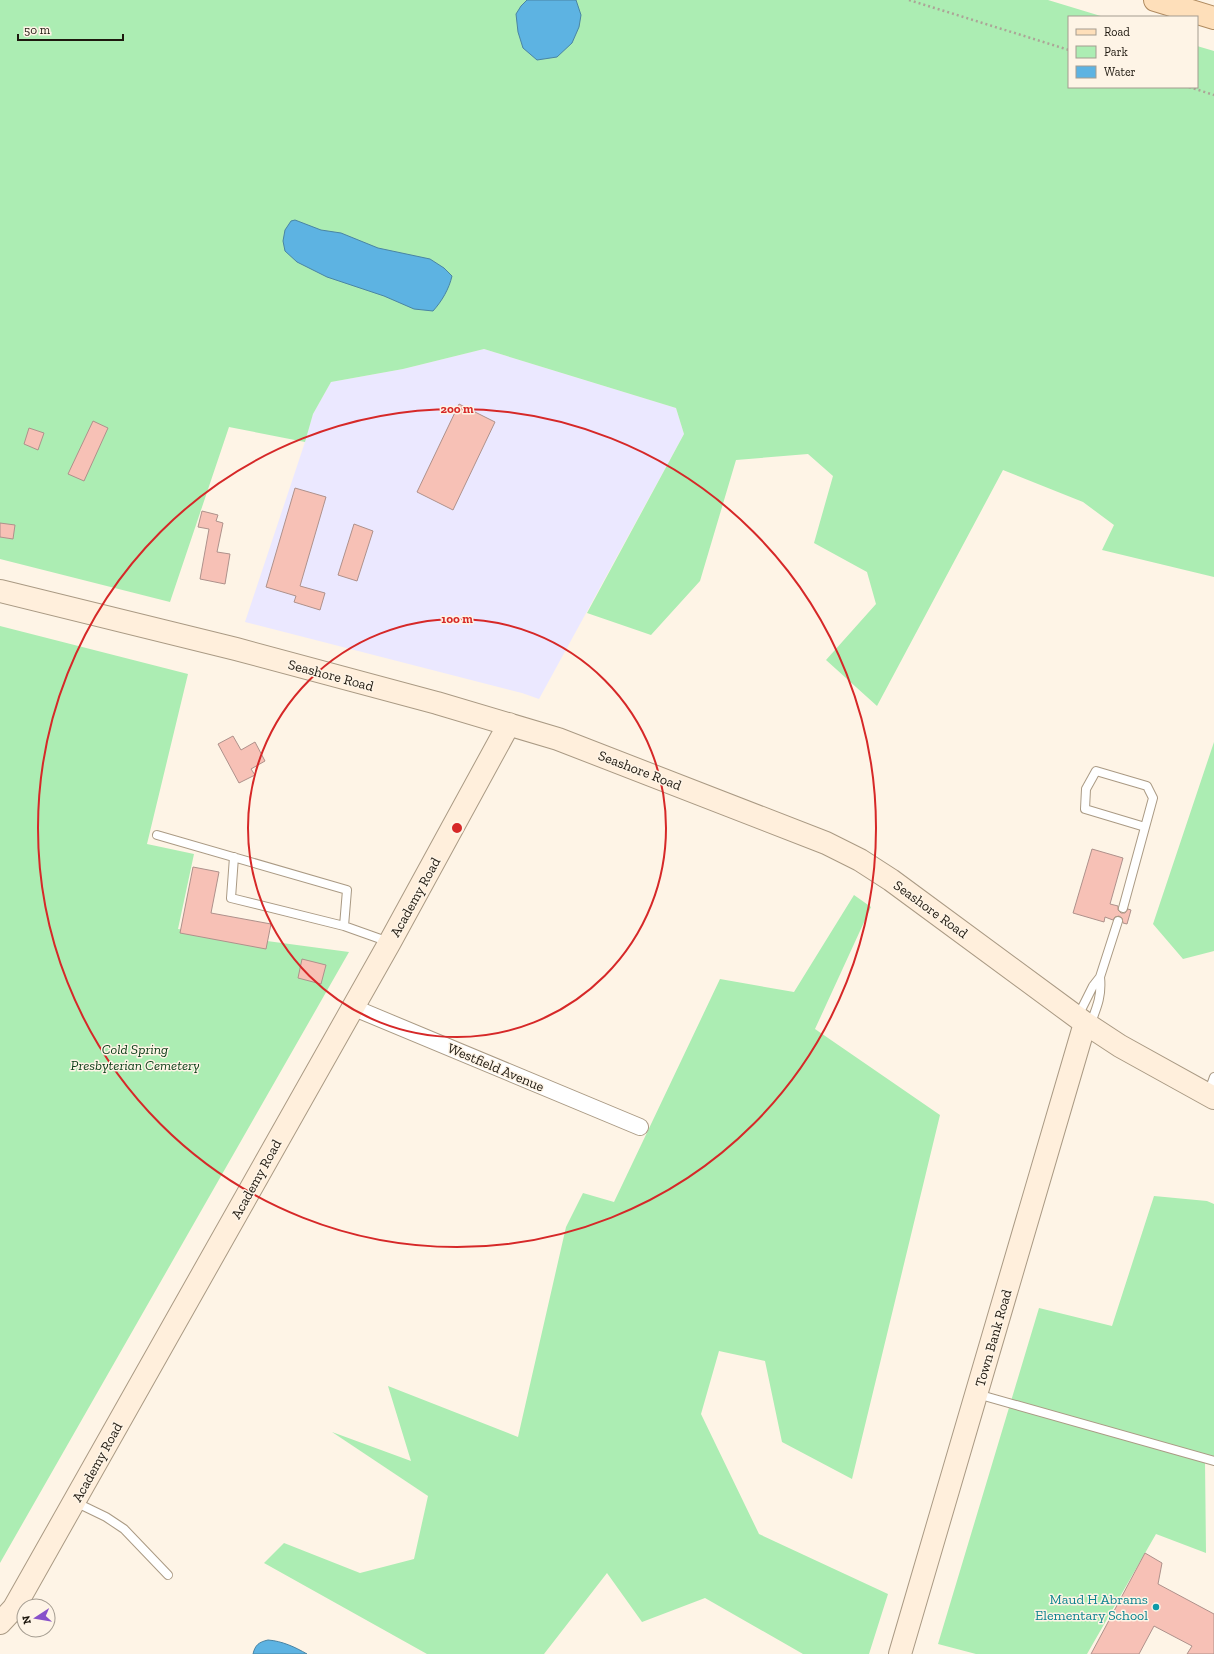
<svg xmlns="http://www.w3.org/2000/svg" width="1214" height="1654" font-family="'Zilla Slab',serif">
	<rect width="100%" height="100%" fill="#fef4e6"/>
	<!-- industrial -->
	<path fill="#ebe8ff" d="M 484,349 L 676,408 L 684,434 L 539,699 L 522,693 L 245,622 L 305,442 L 313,414 L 331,382 L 403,369 Z"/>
	<!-- green -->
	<path fill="#acedb3" d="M 0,0 L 1048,0 L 1104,17 L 1069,17 L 1069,87 L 1197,87 L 1197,46 L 1214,51 L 1214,577 L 1102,550 L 1114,525 L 1083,502 L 1003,470 L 877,706 L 826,660 L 876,604 L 867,572 L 814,543 L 833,476 L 808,454 L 736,460 L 700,581 L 651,635 L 587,613 L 684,434 L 676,408 L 484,349 L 403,369 L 331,382 L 313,414 L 305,442 L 229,427 L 170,602 L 0,559 Z
		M 0,626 L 188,674 L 147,844 L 194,854 L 178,929 L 349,952 L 0,1563 Z
		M 1214,742 L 1214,951 L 1183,959 L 1153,924 Z
		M 854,895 L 871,907 L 815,1029 L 940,1115 L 852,1479 L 782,1442 L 765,1361 L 719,1351 L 701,1414 L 759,1534 L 888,1594 L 869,1654 L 803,1654 L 705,1598 L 642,1622 L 607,1573 L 544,1654 L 427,1654 L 264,1563 L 284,1543 L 360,1573 L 414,1559 L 428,1496 L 332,1432 L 411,1461 L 388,1386 L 518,1437 L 566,1227 L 583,1193 L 614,1202 L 720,979 L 794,992 Z
		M 1154,1196 L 1207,1201 L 1214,1204 L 1214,1460 L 1205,1460 L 1206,1553 L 1156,1534 L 1087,1654 L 976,1654 L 938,1644 L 1039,1308 L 1112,1326 Z"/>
	<!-- water -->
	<path fill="#5db3e2" stroke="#4a84a3" d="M 527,0 L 576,0 L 581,15 L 579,27 L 572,43 L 557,57 L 537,60 L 523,48 L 518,32 L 516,14 L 521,6 Z
		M 295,220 L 321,230 L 341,233 L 378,248 L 430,259 L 444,268 L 452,276 C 449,289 442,301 433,311 L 414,309 L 384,296 L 327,277 L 297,262 L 285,251 L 283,241 L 285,230 L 291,221 Z
		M 268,1640 C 282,1641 295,1647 307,1654 L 253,1654 C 255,1645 259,1642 268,1640 Z"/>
	<!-- building -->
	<path fill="#f7c1b6" stroke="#ae918b" d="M 459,404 L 495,422 L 453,510 L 417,492 Z
		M 93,421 L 108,428 L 84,481 L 68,474 Z
		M 29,428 L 44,433 L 38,450 L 24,444 Z
		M 295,488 L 326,497 L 300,586 L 325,593 L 320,610 L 294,602 L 296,596 L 266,587 Z
		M 202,511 L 218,515 L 216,521 L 223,523 L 217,552 L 230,554 L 225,584 L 200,579 L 209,529 L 198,527 Z
		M 0,523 L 15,525 L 13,539 L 0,537 Z
		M 354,524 L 373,531 L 357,581 L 338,575 Z
		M 233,736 L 241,750 L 255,742 L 265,761 L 251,769 L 255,775 L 239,783 L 218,744 Z
		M 1092,849 L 1123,858 L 1110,904 L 1118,906 L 1118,910 L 1121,913 L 1125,913 L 1128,909 L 1131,910 L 1127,924 L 1123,923 L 1122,918 L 1119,916 L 1115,917 L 1113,920 L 1105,917 L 1104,922 L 1073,913 Z
		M 193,867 L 219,872 L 211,913 L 271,924 L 266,949 L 180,933 Z
		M 302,959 L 326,965 L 321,984 L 298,978 Z
		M 1145,1553 L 1162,1563 L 1158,1584 L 1214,1614 L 1214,1654 L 1187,1654 L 1192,1646 L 1154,1626 L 1139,1654 L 1091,1654 Z"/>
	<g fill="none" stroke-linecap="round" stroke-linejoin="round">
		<defs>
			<path id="lane" d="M 157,835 L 347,890 L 344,926
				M 234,857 L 231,898 L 344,926 L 389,942
				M 1123,908 L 1153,798 L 1147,786 L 1096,771 L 1086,789 L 1085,809 L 1145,827
				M 1078,1016 L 1093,986 L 1100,977 L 1118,921
				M 1090,1025 C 1097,1007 1102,996 1100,977
				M 1208,1094 L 1214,1077
				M 977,1394 L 1214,1461
				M 75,1502 L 106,1517 L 124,1529 L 168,1575"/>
			<path id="street" d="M 352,1007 L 640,1127"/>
			<path id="secondary" d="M 0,591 L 236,649 L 437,703 L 558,739 L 826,843 L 860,860 L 891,880 L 1085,1023 L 1120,1046 L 1214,1098
				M 0,1623 L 14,1608 L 390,942 L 509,724
				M 900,1654 L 1085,1023"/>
			<path id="primary" d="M 1155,0 L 1214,18"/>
		</defs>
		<!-- lane casing -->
		<use href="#lane" stroke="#aa9a84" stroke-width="10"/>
		<!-- street casing -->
		<use href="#street" stroke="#aa9a84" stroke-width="18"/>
		<!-- secondary casing -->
		<use href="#secondary" stroke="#aa9a84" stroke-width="24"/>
		<!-- primary casing -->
		<use href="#primary" stroke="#b08b60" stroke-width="24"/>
		<!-- path -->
		<path stroke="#aca497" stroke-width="2.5" stroke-dasharray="2 3" stroke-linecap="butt" d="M 909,0 L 1069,50
			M 1189,87 L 1214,95"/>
		<!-- lane -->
		<use href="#lane" stroke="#fff" stroke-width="8"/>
		<!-- street -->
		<use href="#street" stroke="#fff" stroke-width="16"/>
		<!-- secondary -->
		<use href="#secondary" stroke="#ffefdc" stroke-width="22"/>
		<!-- primary -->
		<use href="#primary" stroke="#fedfba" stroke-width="22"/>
	</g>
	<!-- distance rings -->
	<g fill="none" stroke="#d62828" stroke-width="2">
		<circle cx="457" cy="828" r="209"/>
		<circle cx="457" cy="828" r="419"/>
	</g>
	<!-- markers -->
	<circle fill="#0f9aa8" stroke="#fef4e6" stroke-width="1.5" cx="1156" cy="1607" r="4"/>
	<g text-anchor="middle" stroke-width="3" stroke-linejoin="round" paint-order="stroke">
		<!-- street labels -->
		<g font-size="14" fill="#1e180f" stroke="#fef4e6">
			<text transform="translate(331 675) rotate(15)" y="5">Seashore Road</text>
			<text transform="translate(640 770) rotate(21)" y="5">Seashore Road</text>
			<text transform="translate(415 897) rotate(-61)" y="5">Academy Road</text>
			<text transform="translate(931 909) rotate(36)" y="5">Seashore Road</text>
			<text transform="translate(496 1067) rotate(23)" y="5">Westfield Avenue</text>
			<text transform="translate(256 1179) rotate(-61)" y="5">Academy Road</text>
			<text transform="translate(993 1338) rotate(-74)" y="5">Town Bank Road</text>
			<text transform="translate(97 1462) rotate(-61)" y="5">Academy Road</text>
		</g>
		<!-- park labels -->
		<g font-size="14" font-style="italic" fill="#0a3c16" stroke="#fef4e6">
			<text x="135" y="1054">Cold Spring<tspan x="135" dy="16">Presbyterian Cemetery</tspan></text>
		</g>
		<!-- culture labels -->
		<g font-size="14" fill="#0d838f" stroke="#fef4e6" text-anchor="end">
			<text x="1148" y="1604">Maud H Abrams<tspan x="1148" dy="16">Elementary School</tspan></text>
		</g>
	</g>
	<circle cx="457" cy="828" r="6" fill="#d62828" stroke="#fef4e6" stroke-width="2"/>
	<g font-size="12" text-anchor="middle" font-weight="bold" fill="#d62828" stroke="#fef4e6" stroke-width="3" stroke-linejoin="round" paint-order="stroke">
		<text x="457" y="413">200 m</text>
		<text x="457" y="623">100 m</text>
	</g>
	<!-- legend -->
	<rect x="1068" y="16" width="130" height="72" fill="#fef4e6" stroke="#a49c90"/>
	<rect x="1076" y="29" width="20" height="6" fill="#fedfba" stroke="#a49c90"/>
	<text x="1104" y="36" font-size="12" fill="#1e180f">Road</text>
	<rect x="1076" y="46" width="20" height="12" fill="#acedb3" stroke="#a49c90"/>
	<text x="1104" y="56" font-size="12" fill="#1e180f">Park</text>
	<rect x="1076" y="66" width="20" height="12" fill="#5db3e2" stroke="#a49c90"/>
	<text x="1104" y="76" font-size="12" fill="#1e180f">Water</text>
	<!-- north arrow -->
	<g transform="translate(36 1618) rotate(258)"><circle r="19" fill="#fef4e6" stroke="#a49c90"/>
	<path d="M0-3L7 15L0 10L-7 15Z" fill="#8852ca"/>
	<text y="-6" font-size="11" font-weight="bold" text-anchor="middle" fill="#1e180f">N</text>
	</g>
	<!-- scale -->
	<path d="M18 34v6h105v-6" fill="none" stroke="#1e180f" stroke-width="2"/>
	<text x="24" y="34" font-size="12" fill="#1e180f" stroke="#fef4e6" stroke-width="3" paint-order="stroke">50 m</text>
</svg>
